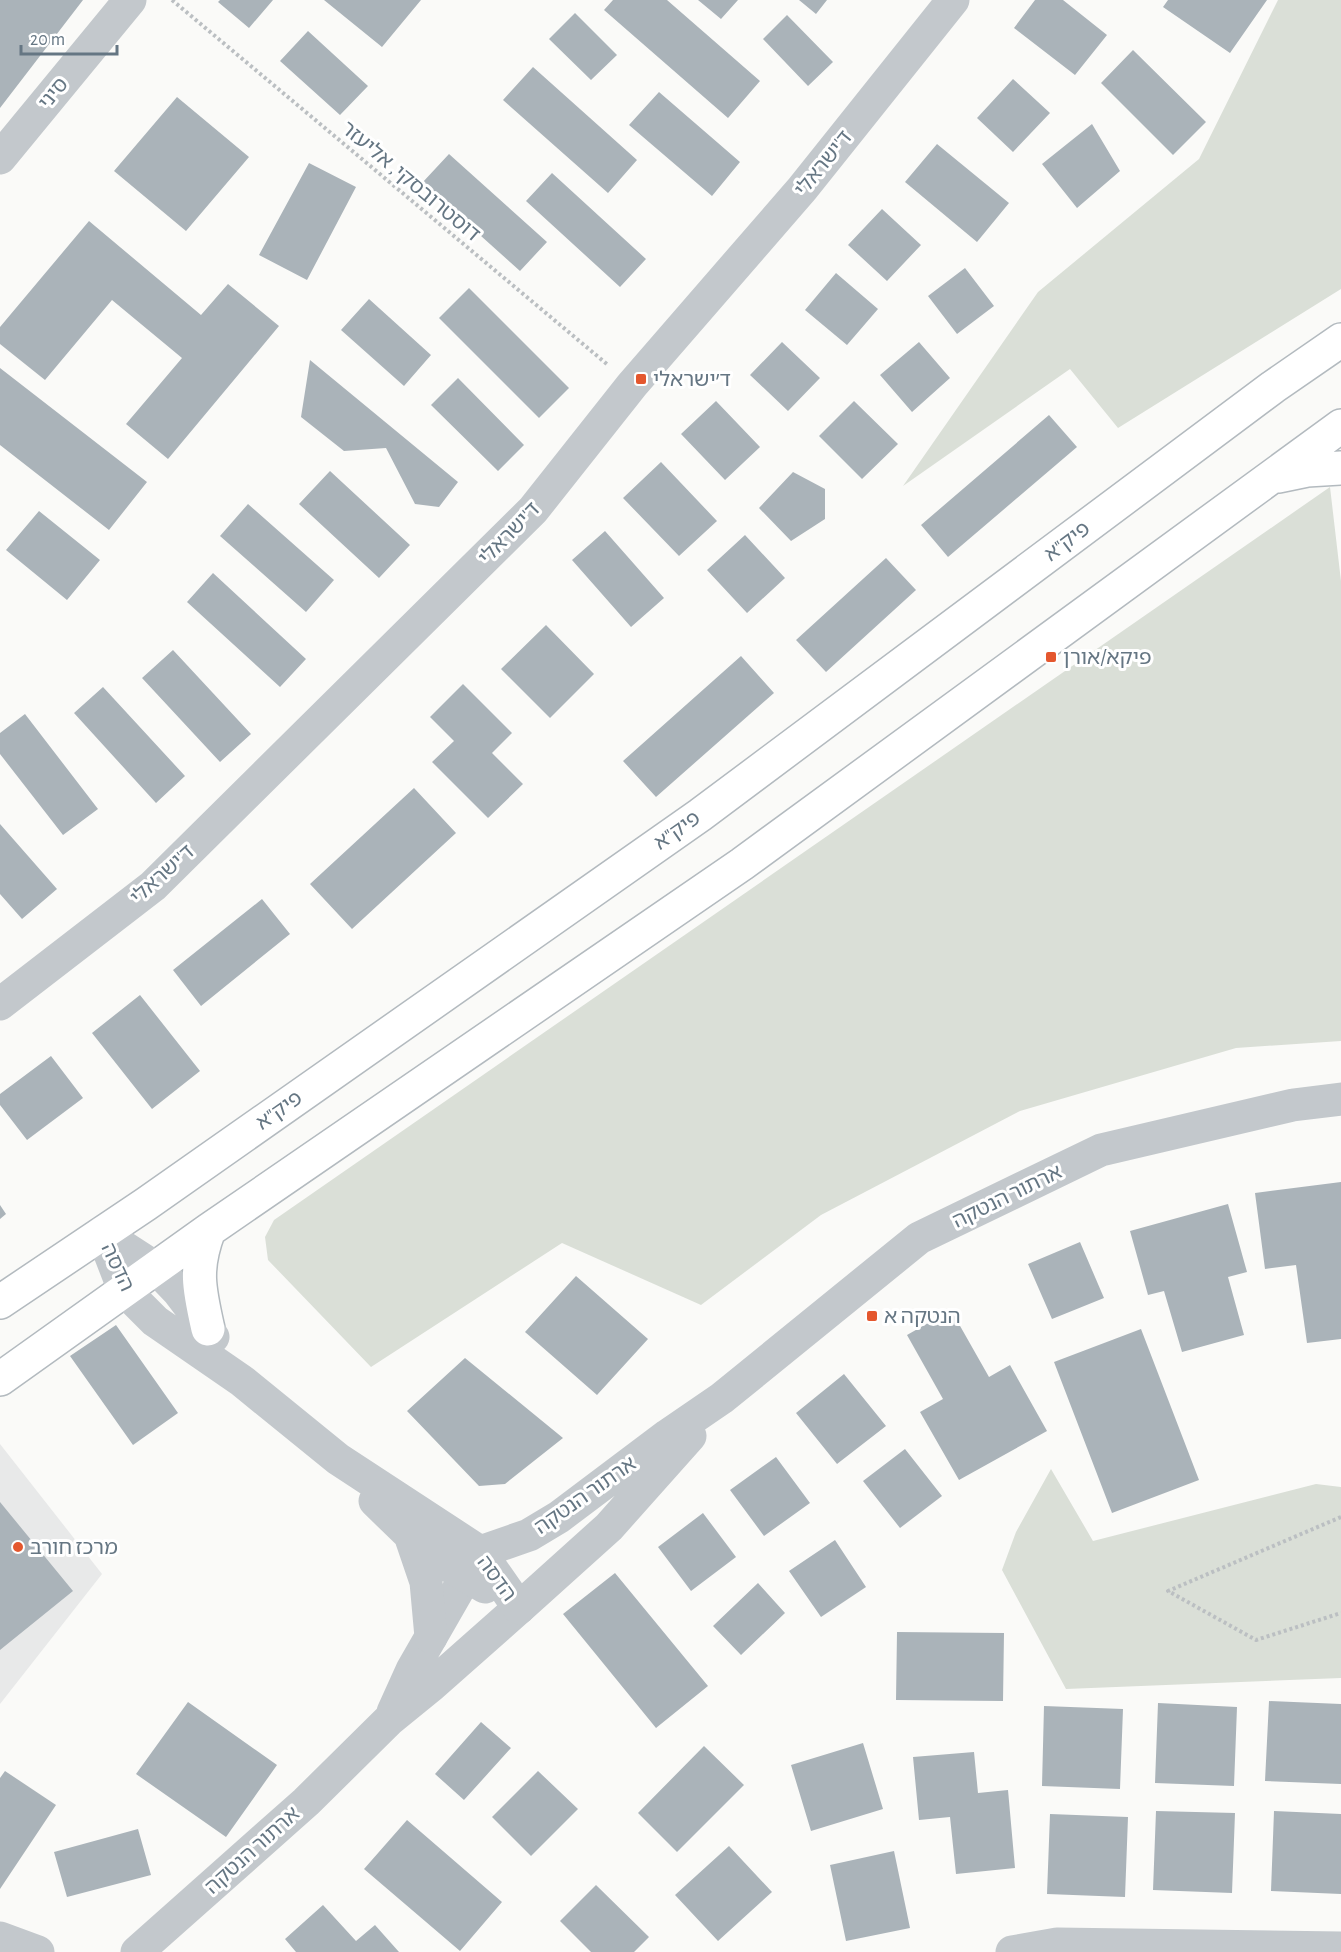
<svg xmlns="http://www.w3.org/2000/svg" width="1341" height="1952" font-family="'Alegreya Sans','Noto Sans Hebrew',sans-serif">
	<rect width="100%" height="100%" fill="#fafaf8"/>
	<!-- built -->
	<path fill="#e8e9e9" d="M 0,1444 L 102,1574 L 0,1704 Z"/>
	<!-- green -->
	<path fill="#dadfd7" d="M 1278,0 L 1341,0 L 1341,289 L 1118,428 L 1070,369 L 903,486 L 1038,292 L 1199,159 Z
		M 1330,487 L 1341,581 L 1341,1041 L 1236,1048 L 1020,1111 L 821,1215 L 701,1305 L 562,1243 L 371,1367 L 268,1260 L 265,1237 L 274,1220 Z
		M 1051,1469 L 1093,1541 L 1316,1484 L 1341,1487 L 1341,1678 L 1066,1689 L 1002,1570 L 1016,1532 Z"/>
	<!-- building -->
	<path fill="#aab3b9" d="M 0,0 L 83,0 L 0,108 Z
		M 220,0 L 273,0 L 249,28 L 218,2 Z
		M 324,0 L 421,0 L 382,47 Z
		M 613,0 L 667,0 L 760,81 L 728,118 L 604,10 Z
		M 698,0 L 738,0 L 721,19 Z
		M 799,0 L 827,0 L 816,14 Z
		M 1035,0 L 1063,0 L 1107,35 L 1075,75 L 1014,28 Z
		M 1168,0 L 1267,0 L 1230,53 L 1163,7 Z
		M 575,13 L 617,55 L 591,80 L 549,39 Z
		M 787,15 L 833,62 L 808,86 L 763,39 Z
		M 308,31 L 368,86 L 340,115 L 280,61 Z
		M 1133,50 L 1206,122 L 1173,155 L 1101,83 Z
		M 533,67 L 637,160 L 608,193 L 503,100 Z
		M 1013,79 L 1050,113 L 1013,152 L 977,118 Z
		M 659,92 L 740,162 L 712,196 L 629,125 Z
		M 177,97 L 249,157 L 186,231 L 114,171 Z
		M 1092,124 L 1120,171 L 1077,208 L 1042,164 Z
		M 937,144 L 1009,203 L 977,242 L 905,182 Z
		M 449,154 L 547,242 L 520,271 L 422,183 Z
		M 309,163 L 356,187 L 307,280 L 259,255 Z
		M 552,173 L 646,259 L 620,287 L 526,201 Z
		M 882,209 L 921,245 L 887,281 L 848,245 Z
		M 89,221 L 201,315 L 228,284 L 279,326 L 168,459 L 126,424 L 182,358 L 112,300 L 45,380 L 0,344 L 0,327 Z
		M 965,268 L 994,306 L 957,334 L 928,296 Z
		M 836,273 L 878,309 L 847,345 L 805,310 Z
		M 469,288 L 569,388 L 539,418 L 439,318 Z
		M 369,299 L 431,355 L 404,386 L 341,330 Z
		M 782,342 L 820,378 L 788,411 L 750,375 Z
		M 919,342 L 950,378 L 912,412 L 880,375 Z
		M 310,360 L 458,482 L 439,507 L 415,504 L 386,448 L 344,451 L 301,417 Z
		M 0,368 L 147,482 L 109,530 L 0,445 Z
		M 458,378 L 524,445 L 498,471 L 431,405 Z
		M 716,401 L 760,447 L 725,480 L 681,434 Z
		M 854,401 L 898,444 L 862,479 L 819,436 Z
		M 1049,415 L 1077,447 L 948,557 L 921,525 Z
		M 661,462 L 717,521 L 679,556 L 623,498 Z
		M 330,471 L 410,545 L 379,578 L 299,504 Z
		M 793,472 L 825,489 L 825,519 L 791,541 L 759,508 Z
		M 248,504 L 334,580 L 306,612 L 220,536 Z
		M 39,511 L 100,560 L 67,600 L 6,550 Z
		M 605,531 L 664,598 L 631,627 L 572,560 Z
		M 745,535 L 785,578 L 747,613 L 707,570 Z
		M 886,558 L 916,590 L 826,672 L 796,640 Z
		M 213,573 L 306,659 L 280,687 L 187,602 Z
		M 546,625 L 594,674 L 550,718 L 501,669 Z
		M 173,650 L 251,734 L 220,762 L 142,678 Z
		M 741,656 L 774,693 L 656,797 L 623,761 Z
		M 463,684 L 512,733 L 492,753 L 523,784 L 488,818 L 432,762 L 454,741 L 430,717 Z
		M 103,687 L 185,776 L 156,803 L 74,713 Z
		M 25,714 L 98,809 L 63,835 L 0,754 L 0,733 Z
		M 414,788 L 456,833 L 352,929 L 310,884 Z
		M 0,824 L 57,889 L 22,919 L 0,894 Z
		M 262,899 L 290,934 L 201,1006 L 173,970 Z
		M 140,995 L 200,1071 L 152,1109 L 92,1033 Z
		M 51,1056 L 83,1098 L 27,1140 L 0,1105 L 0,1094 Z
		M 1341,1182 L 1341,1339 L 1307,1343 L 1296,1265 L 1265,1269 L 1255,1193 Z
		M 1228,1204 L 1247,1272 L 1228,1277 L 1244,1335 L 1182,1352 L 1164,1291 L 1148,1295 L 1130,1231 Z
		M 0,1205 L 6,1214 L 0,1219 Z
		M 1080,1242 L 1104,1298 L 1052,1319 L 1028,1264 Z
		M 576,1276 L 648,1339 L 597,1395 L 525,1332 Z
		M 951,1310 L 989,1377 L 1010,1365 L 1047,1431 L 959,1480 L 920,1412 L 943,1399 L 907,1335 Z
		M 116,1325 L 178,1413 L 133,1445 L 70,1356 Z
		M 1141,1329 L 1199,1480 L 1112,1513 L 1054,1362 Z
		M 465,1358 L 563,1438 L 505,1484 L 479,1486 L 407,1411 Z
		M 844,1374 L 886,1426 L 837,1464 L 796,1413 Z
		M 905,1449 L 942,1496 L 900,1528 L 863,1481 Z
		M 776,1457 L 810,1503 L 764,1536 L 730,1490 Z
		M 0,1502 L 73,1591 L 0,1650 Z
		M 703,1513 L 736,1557 L 691,1591 L 658,1547 Z
		M 835,1540 L 866,1587 L 821,1617 L 789,1571 Z
		M 615,1573 L 708,1686 L 656,1728 L 563,1614 Z
		M 758,1583 L 785,1613 L 741,1655 L 713,1626 Z
		M 897,1632 L 1004,1633 L 1003,1701 L 896,1700 Z
		M 1269,1701 L 1341,1704 L 1341,1784 L 1265,1781 Z
		M 188,1702 L 277,1765 L 226,1837 L 136,1774 Z
		M 1158,1703 L 1237,1707 L 1234,1786 L 1155,1783 Z
		M 1044,1706 L 1123,1709 L 1120,1789 L 1042,1786 Z
		M 481,1722 L 511,1748 L 464,1800 L 435,1774 Z
		M 863,1743 L 883,1809 L 811,1831 L 791,1765 Z
		M 704,1746 L 744,1785 L 677,1852 L 638,1813 Z
		M 974,1752 L 978,1793 L 1008,1790 L 1015,1868 L 956,1874 L 950,1817 L 919,1820 L 913,1757 Z
		M 5,1771 L 56,1805 L 0,1889 L 0,1778 Z
		M 538,1771 L 578,1809 L 531,1856 L 492,1817 Z
		M 1156,1811 L 1235,1813 L 1232,1893 L 1153,1890 Z
		M 1274,1811 L 1341,1814 L 1341,1894 L 1271,1891 Z
		M 1050,1814 L 1128,1817 L 1125,1897 L 1047,1894 Z
		M 407,1820 L 502,1902 L 460,1951 L 364,1869 Z
		M 138,1829 L 151,1875 L 67,1897 L 54,1852 Z
		M 729,1846 L 772,1892 L 718,1941 L 675,1895 Z
		M 894,1851 L 910,1928 L 846,1941 L 830,1865 Z
		M 596,1885 L 649,1937 L 634,1952 L 591,1952 L 560,1921 Z
		M 323,1905 L 356,1941 L 375,1925 L 399,1952 L 296,1952 L 285,1939 Z"/>
	<g fill="none" stroke-linecap="round" stroke-linejoin="round">
		<defs>
			<path id="secondary" d="M 1278,476 L 1307,470 L 1341,468
				M 0,1302 L 146,1204 L 700,815 L 1273,387 L 1341,340
				M 208,1329 C 199,1289 194,1269 209,1230
				M 0,1379 L 209,1230 L 742,864 L 1341,426"/>
		</defs>
		<!-- secondary casing -->
		<use href="#secondary" stroke="#b3babf" stroke-width="36"/>
		<!-- path -->
		<path stroke="#bbbfc2" stroke-width="4" stroke-dasharray="3 3" stroke-linecap="butt" d="M 172,0 L 608,365
			M 1341,1517 L 1168,1591 L 1256,1640 L 1341,1613"/>
		<!-- minor -->
		<path stroke="#c3c8cc" stroke-width="33" d="M 0,158 L 130,0
			M 0,1004 L 153,886 L 533,510 L 632,385 L 802,189 L 953,0
			M 393,1712 L 412,1670 L 466,1576
			M 0,1938 L 38,1952
			M 137,1952 L 306,1802 L 389,1720 L 432,1685 L 519,1608
			M 1012,1952 L 1057,1944 L 1341,1948"/>
		<!-- tertiary -->
		<path stroke="#c3c8cc" stroke-width="33" d="M 102,1233 L 124,1290 L 155,1321 L 242,1381 L 338,1459 L 480,1552 L 519,1608
			M 102,1233 L 156,1268 L 178,1291 L 213,1337
			M 375,1501 L 410,1535 L 441,1561 L 485,1587
			M 410,1535 L 426,1582 L 431,1637
			M 466,1576 L 480,1552 L 529,1535 L 559,1517 L 668,1435 L 722,1398 L 919,1238 L 1101,1150 L 1293,1105 L 1341,1099
			M 519,1608 L 609,1527 L 690,1436"/>
		<!-- secondary -->
		<use href="#secondary" stroke="#fff" stroke-width="33"/>
	</g>
	<!-- markers -->
	<g fill="#e4572e" stroke="#fff" stroke-width="2">
		<rect x="635" y="373" width="12" height="12" rx="3"/>
		<rect x="1045" y="651" width="12" height="12" rx="3"/>
		<rect x="866" y="1310" width="12" height="12" rx="3"/>
		<circle cx="18" cy="1547" r="6"/>
	</g>
	<g text-anchor="middle" stroke-width="6" stroke-linejoin="round" paint-order="stroke">
		<!-- street labels -->
		<g font-size="21" fill="#657683" stroke="#fff">
			<text transform="translate(53 93) rotate(-51)" y="7">סיני</text>
			<text transform="translate(823 163) rotate(-51)" y="7">ד'ישראלי</text>
			<text transform="translate(411 181) rotate(40)" y="7">דוסטרובסקי, אליעזר</text>
			<text transform="translate(509 533) rotate(-46)" y="7">ד'ישראלי</text>
			<text transform="translate(1067 541) rotate(-37)" y="7">פיק"א</text>
			<text transform="translate(677 830) rotate(-35)" y="7">פיק"א</text>
			<text transform="translate(162 874) rotate(-42)" y="7">ד'ישראלי</text>
			<text transform="translate(279 1110) rotate(-35)" y="7">פיק"א</text>
			<text transform="translate(1007 1196) rotate(-26)" y="7">ארתור הנטקה</text>
			<text transform="translate(118 1267) rotate(65)" y="7">הדסה</text>
			<text transform="translate(585 1495) rotate(-35)" y="7">ארתור הנטקה</text>
			<text transform="translate(497 1578) rotate(54)" y="7">הדסה</text>
			<text transform="translate(252 1850) rotate(-42)" y="7">ארתור הנטקה</text>
		</g>
		<!-- poi labels -->
		<g font-size="21" fill="#657683" stroke="#fff" text-anchor="start">
			<text x="653" y="386">ד׳ישראלי</text>
			<text x="1063" y="664">פיקא/אורן</text>
			<text x="884" y="1323">הנטקה א</text>
			<text x="30" y="1554">מרכז חורב</text>
		</g>
	</g>
	<!-- scale -->
	<path d="M21 45v9h96v-9" fill="none" stroke="#657683" stroke-width="3"/>
	<text x="30" y="45" font-size="18" fill="#657683" stroke="#ffffff" stroke-width="4.5" paint-order="stroke">20 m</text>
</svg>
